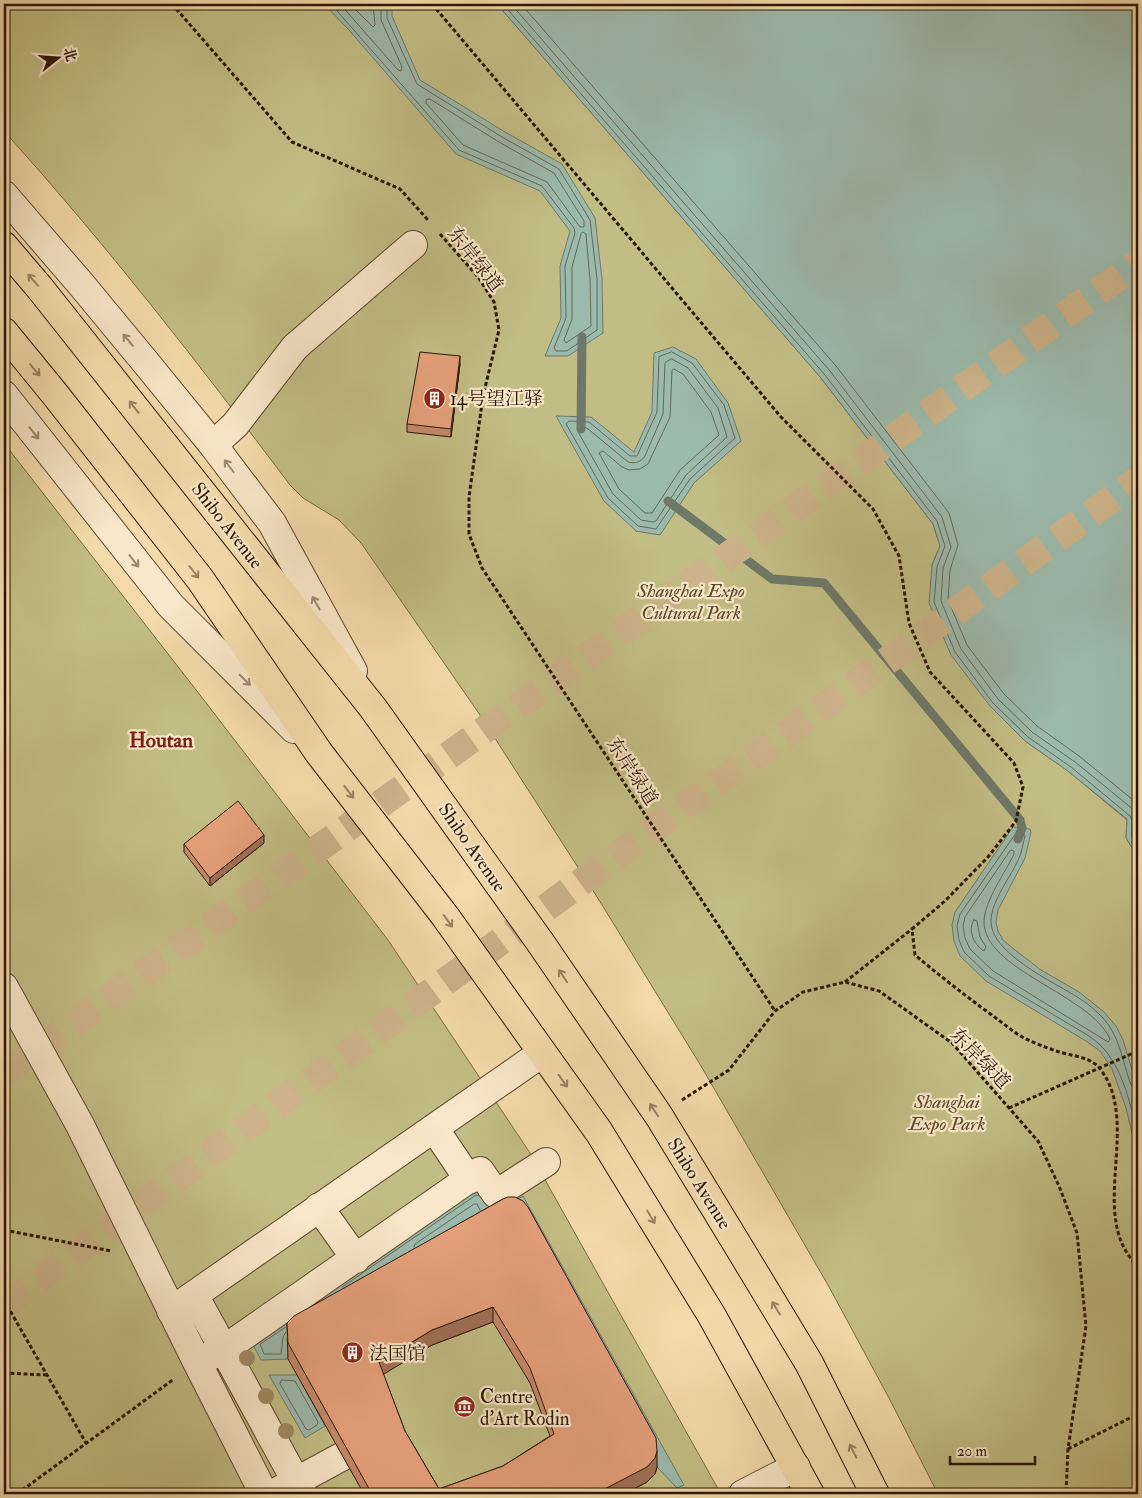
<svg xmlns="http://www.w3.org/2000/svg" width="1142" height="1498" font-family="'IM FELL Double Pica','Noto Serif SC',serif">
	<rect width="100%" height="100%" fill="#f4daaa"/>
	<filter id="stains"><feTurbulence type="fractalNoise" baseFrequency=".004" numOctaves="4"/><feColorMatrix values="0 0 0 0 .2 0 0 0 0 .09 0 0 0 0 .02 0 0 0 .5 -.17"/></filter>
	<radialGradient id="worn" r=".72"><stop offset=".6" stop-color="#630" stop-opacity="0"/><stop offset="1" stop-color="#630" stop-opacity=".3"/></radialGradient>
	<!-- green -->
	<path fill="#c2bd84" stroke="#766a44" d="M 4,4 L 497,4 L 821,378 L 933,524 L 940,546 L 932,565 L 1025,741 L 1068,771 L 1127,820 L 1126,838 L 1138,857 L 1138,1494 L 938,1494 L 889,1398 L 828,1285 L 701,1066 L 599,900 L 480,715 L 361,543 L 339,520 L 303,498 L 290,485 C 199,364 106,244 4,131 Z
		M 4,443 L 207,704 L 388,940 L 530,1153 L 721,1494 L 4,1494 Z"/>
	<!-- water -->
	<path fill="#9cbaac" stroke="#6e7868" d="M 324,4 L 392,4 L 392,16 L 420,80 L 505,132 L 562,164 L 595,218 L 602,279 L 603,333 L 568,356 L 545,356 L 561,318 L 560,266 L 570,231 L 540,191 L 456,154 L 349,30 Z
		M 497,4 L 1138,4 L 1138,857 L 1126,838 L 1127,819 L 1068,771 L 1025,741 L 990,706 L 951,655 L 929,603 L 932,565 L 940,546 L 933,524 L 821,378 Z
		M 673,347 L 696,359 L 728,403 L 741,441 L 694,483 L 660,535 L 636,531 L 604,501 L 556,416 L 591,417 L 634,452 L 652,412 L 654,353 Z
		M 1013,827 L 1030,829 L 1031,832 L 1025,858 L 998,910 L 996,922 L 998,931 L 1003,940 L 1015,950 L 1041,970 L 1079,992 L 1104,1012 L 1116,1026 L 1123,1040 L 1138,1089 L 1138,1193 L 1134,1141 L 1126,1108 L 1112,1069 L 1100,1051 L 1086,1041 L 986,981 L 960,956 L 954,941 L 952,925 L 955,912 Z
		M 479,1187 L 498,1217 L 294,1331 L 287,1338 L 288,1359 L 261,1360 L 252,1343 Z
		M 523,1196 L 684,1485 L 677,1488 L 657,1467 L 656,1454 L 510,1204 Z
		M 269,1375 L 297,1375 L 325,1426 L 305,1438 Z"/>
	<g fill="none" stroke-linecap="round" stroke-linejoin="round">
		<!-- shore -->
		<path stroke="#636858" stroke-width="1" d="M 331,4 L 459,150 L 542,186 L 574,228 L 575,233 L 565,266 L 566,318 L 554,348 L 556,351 L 567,351 L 597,330 L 597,279 L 590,220 L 559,169 L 502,137 L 417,84 L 387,18 L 387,4
			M 340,4 L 398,70 L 401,71 L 402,67 L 381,20 L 381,4
			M 350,4 L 373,27 L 375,25 L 373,4
			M 503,4 L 825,375 L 937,521 L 945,546 L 937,567 L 934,602 L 955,652 L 993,703 L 1028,737 L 1071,767 L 1130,816 L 1132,820 L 1132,837 L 1138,847
			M 511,4 L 830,371 L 942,517 L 951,547 L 943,568 L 941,601 L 961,649 L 998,699 L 1032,732 L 1075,762 L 1134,810 L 1138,819
			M 521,4 L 836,366 L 949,513 L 958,545 L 950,570 L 948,600 L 967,645 L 1004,694 L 1037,726 L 1079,756 L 1138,804
			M 430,99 L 499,142 L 554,173 L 584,221 L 584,227 L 580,227 L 547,182 L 463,145 L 426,103 L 426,100 Z
			M 583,232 L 586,234 L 590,280 L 591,326 L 566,343 L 564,340 L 572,319 L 572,267 L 581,234 Z
			M 672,352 L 692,363 L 724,405 L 735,438 L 690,479 L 656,529 L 638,526 L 608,498 L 566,424 L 569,421 L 589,422 L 630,456 L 637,456 L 657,412 L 659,357 Z
			M 672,359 L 688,368 L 718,408 L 727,437 L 686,475 L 656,521 L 653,522 L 641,520 L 613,494 L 577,430 L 579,428 L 587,428 L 628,462 C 635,464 641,462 645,456 L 663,414 L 665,363 Z
			M 674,369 L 683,374 L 711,412 L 719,435 L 680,470 L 652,513 L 645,513 L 619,489 L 599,453 L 603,451 L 622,467 L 629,470 L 640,469 L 648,464 L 670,417 L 672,371 Z
			M 1011,850 L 1014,851 L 1014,854 C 1005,873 985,900 984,921 C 983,970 1090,994 1110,1039 L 1108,1042 L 993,971 L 970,949 L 965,938 L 963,926 L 965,917 Z
			M 974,920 L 977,921 L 980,937 L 986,947 L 984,951 C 974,945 967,930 974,920 Z
			M 1138,1089 L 1134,1088 L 1131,1085 C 1122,1061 1120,1035 1101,1016 C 1093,1008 1083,1000 1074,995 C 1051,981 990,952 991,921 C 991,901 1011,877 1019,858 C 1022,852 1023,843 1025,836 L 1024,833 L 1016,833 L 960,914 L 957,926 L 959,940 L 964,952 L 989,976 L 1089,1036 C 1094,1040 1100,1044 1104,1049 C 1124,1072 1131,1107 1138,1136
			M 414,1247 L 415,1244 L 474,1204 L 477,1204 L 480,1210
			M 342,1287 L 476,1195 L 479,1196
			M 286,1327 L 260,1344 L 264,1354 L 281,1354 L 283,1337 L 286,1332
			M 282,1380 L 295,1381 L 318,1422 L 317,1425 L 309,1430 L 306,1429 L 280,1384 Z"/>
		<!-- stream -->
		<path stroke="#6e7868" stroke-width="9" d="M 581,429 L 582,337
			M 668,501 L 772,579 L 824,583 L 1020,820 L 1022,828 L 1018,839"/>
		<!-- major-tunnel -->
		<path stroke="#ccb389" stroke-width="28" stroke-dasharray="28 14" stroke-linecap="butt" d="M 4,1073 L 1138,263
			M 4,1305 L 655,828 L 1138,480"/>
		<defs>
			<path id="minor" d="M 4,195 L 80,283 L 147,364 L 213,445 L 272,523 L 353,671
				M 4,395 L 171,606 L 294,729
				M 213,445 L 235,425 L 295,347 L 413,245
				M 4,987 L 80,1125 L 197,1362 L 264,1494
				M 434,1128 L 469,1180
				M 319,1207 L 356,1259
				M 194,1295 L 303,1494
				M 171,1311 L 542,1053
				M 197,1362 L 223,1350 L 480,1171 L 496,1194 L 546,1162
				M 280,1490 L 343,1456
				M 743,1494 L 796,1467"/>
			<path id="major" d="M 4,246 L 39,287 L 373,708 L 540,942 L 659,1116 L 740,1249 L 809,1363 L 875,1494
				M 4,332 L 54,393 L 200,579 L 319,753 L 445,916 L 599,1132 L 712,1316 L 810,1494"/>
		</defs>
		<!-- minor casing -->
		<use href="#minor" stroke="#5c472d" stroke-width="30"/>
		<!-- major casing -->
		<use href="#major" stroke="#2a1603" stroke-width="30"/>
		<!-- path -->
		<path stroke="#2a1603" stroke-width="3" stroke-dasharray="4 2.5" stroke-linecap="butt" d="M 172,4 L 292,142 L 400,189 L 428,220
			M 432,4 L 781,417 L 873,509 L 899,556 L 909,623 L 930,672 L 1014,763 L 1023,787 L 1016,821 L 988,857 L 945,901 L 912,929 L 915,955 C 940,976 966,996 993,1016 C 1003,1023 1013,1032 1024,1038 C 1034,1043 1045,1047 1056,1051 C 1070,1056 1091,1056 1101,1070 C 1142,1125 1086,1218 1138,1266
			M 440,234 L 478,277 L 494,302 L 499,330 L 483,396 L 469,497 L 469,534 L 482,568 L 775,1011
			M 845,982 L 912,929
			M 682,1100 L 729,1070 L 775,1011 L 803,992 L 845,982 L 879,991 L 952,1043 L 1038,1141 L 1059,1186 L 1077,1233 L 1086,1326 L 1068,1449 L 1066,1494
			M 1009,1108 L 1138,1051
			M 4,1230 L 111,1251
			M 4,1300 L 86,1443
			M 4,1373 L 46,1375
			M 1068,1449 L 1138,1414
			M 17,1494 L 174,1379"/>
		<!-- minor -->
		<use href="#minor" stroke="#f8e7c8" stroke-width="28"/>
		<!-- major -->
		<use href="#major" stroke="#f4daaa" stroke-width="28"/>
	</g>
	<!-- trees -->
	<g fill="#9e8a64">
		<circle cx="247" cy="1358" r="8"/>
		<circle cx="266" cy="1396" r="8"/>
		<circle cx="286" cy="1431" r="8"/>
	</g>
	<!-- wall -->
	<path fill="#c58a6a" stroke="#2a1603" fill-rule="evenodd" d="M 460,364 L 451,437 L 407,432 L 407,424 Z
		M 264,843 L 210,886 L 184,852 L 184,844 Z
		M 503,1199 L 657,1467 L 655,1474 L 647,1482 L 624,1494 L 364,1494 L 288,1359 L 287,1323 ZM 493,1322 L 530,1383 L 550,1436 L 503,1466 L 439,1489 L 405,1431 L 383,1374 L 432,1345 Z"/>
	<!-- shaded-wall -->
	<path fill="#a07056" stroke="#2a1603" d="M 460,356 L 460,364 L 451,437 L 451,429 Z
		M 264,835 L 264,843 L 210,886 L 210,878 Z
		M 493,1307 L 493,1322 L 432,1345 L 379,1377 L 379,1362 L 432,1330 Z
		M 657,1451 L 657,1467 L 655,1474 L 647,1482 L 624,1494 L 595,1494 Z"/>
	<!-- building -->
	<path fill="#e5a07b" stroke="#2a1603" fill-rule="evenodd" d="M 420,352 L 460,356 L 451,429 L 407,424 Z
		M 238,801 L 264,835 L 210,878 L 184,844 Z
		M 508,1197 L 515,1197 L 523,1201 L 528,1207 L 656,1438 L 657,1451 L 655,1458 L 647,1467 L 595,1494 L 372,1494 L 288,1343 L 287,1323 L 294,1316 L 503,1199 ZM 493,1307 L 530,1368 L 554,1434 L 503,1466 L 439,1489 L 405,1431 L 379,1362 L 432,1330 Z"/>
	<!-- one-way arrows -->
	<defs><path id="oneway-shaft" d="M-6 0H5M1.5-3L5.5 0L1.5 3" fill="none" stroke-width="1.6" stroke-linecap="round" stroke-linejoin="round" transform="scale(1.25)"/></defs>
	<g stroke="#99825f">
		<use href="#oneway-shaft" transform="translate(33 280) rotate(-131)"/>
		<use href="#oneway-shaft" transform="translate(35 370) rotate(50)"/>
		<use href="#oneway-shaft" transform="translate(134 407) rotate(-128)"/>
		<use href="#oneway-shaft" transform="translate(194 572) rotate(52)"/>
		<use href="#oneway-shaft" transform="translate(349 792) rotate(52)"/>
		<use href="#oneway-shaft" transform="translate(448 921) rotate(54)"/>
		<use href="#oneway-shaft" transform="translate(563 976) rotate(-124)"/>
		<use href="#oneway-shaft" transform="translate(563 1081) rotate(54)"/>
		<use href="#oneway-shaft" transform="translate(654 1110) rotate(-124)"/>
		<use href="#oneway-shaft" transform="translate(651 1217) rotate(59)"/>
		<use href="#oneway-shaft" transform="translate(776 1308) rotate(-121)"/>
		<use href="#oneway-shaft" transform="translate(853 1451) rotate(-117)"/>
	</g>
	<g stroke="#9b896f">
		<use href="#oneway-shaft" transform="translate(128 340) rotate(-130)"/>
		<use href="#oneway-shaft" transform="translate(34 433) rotate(52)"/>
		<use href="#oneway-shaft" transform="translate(229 466) rotate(-127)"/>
		<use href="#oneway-shaft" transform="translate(134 561) rotate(52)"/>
		<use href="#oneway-shaft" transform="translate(316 603) rotate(-119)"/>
		<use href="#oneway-shaft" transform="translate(245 680) rotate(45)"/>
	</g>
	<!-- icons -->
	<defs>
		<symbol id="building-disc" viewBox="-11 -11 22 22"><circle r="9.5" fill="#8f2418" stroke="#f8e7c8"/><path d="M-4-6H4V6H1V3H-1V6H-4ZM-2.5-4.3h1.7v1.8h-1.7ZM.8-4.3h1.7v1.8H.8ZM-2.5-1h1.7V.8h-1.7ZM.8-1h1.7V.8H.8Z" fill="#fff"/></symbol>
		<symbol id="museum-disc" viewBox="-11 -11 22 22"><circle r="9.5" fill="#8f2418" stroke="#f8e7c8"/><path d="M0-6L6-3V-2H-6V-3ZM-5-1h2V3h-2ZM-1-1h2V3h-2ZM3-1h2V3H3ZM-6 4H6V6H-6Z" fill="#fff"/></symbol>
	</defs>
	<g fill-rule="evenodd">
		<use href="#building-disc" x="422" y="386" width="25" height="25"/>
		<use href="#building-disc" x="340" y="1340" width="25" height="25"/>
		<use href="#museum-disc" x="452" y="1394" width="25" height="25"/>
	</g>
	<g text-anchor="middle" stroke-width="4.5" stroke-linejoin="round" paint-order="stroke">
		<!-- street labels -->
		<g font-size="19" fill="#2a1603" stroke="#f8e7c8">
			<text transform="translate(476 259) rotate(52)" y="7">东岸绿道</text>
			<text transform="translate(228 525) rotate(52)" y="7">Shibo Avenue</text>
			<text transform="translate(633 771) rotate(57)" y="7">东岸绿道</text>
			<text transform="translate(473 847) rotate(55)" y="7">Shibo Avenue</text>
			<text transform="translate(981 1058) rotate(46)" y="7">东岸绿道</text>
			<text transform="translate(700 1183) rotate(58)" y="7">Shibo Avenue</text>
		</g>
		<!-- poi labels -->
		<g font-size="19" fill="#2a1603" stroke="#f8e7c8" text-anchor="start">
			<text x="450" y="405">14号望江驿</text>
			<text x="369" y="1360">法国馆</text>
			<text x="480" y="1403">Centre<tspan x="480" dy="22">d'Art Rodin</tspan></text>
		</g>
		<!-- park labels -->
		<g font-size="19" font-style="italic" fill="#58482a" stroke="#f8e7c8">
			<text x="691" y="597">Shanghai Expo<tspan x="691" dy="22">Cultural Park</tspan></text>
			<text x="947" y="1108">Shanghai<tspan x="947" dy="22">Expo Park</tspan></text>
		</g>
		<!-- quarter labels -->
		<g font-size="21" font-weight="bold" fill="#7a1f14" stroke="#f8e7c8">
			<text x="161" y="747">Houtan</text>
		</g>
	</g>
	<!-- margin -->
	<rect width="1142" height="1498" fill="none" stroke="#f4daaa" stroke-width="20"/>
	<rect x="5" y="5" width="1132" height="1488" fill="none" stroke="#2a1603" stroke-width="2.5"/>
	<rect x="10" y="10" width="1122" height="1478" fill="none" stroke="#2a1603"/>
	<!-- north arrow -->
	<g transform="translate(58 58) rotate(73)" stroke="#f8e7c8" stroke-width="4" paint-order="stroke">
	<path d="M0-4L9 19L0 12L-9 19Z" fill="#2a1603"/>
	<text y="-8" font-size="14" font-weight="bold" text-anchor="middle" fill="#2a1603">北</text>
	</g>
	<!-- scale -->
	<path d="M950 1456v8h85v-8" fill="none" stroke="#2a1603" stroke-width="2.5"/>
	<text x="957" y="1456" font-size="15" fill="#2a1603" stroke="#f8e7c8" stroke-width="4" paint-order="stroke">20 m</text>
	<rect width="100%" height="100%" filter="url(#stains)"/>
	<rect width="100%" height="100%" fill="url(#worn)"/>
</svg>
